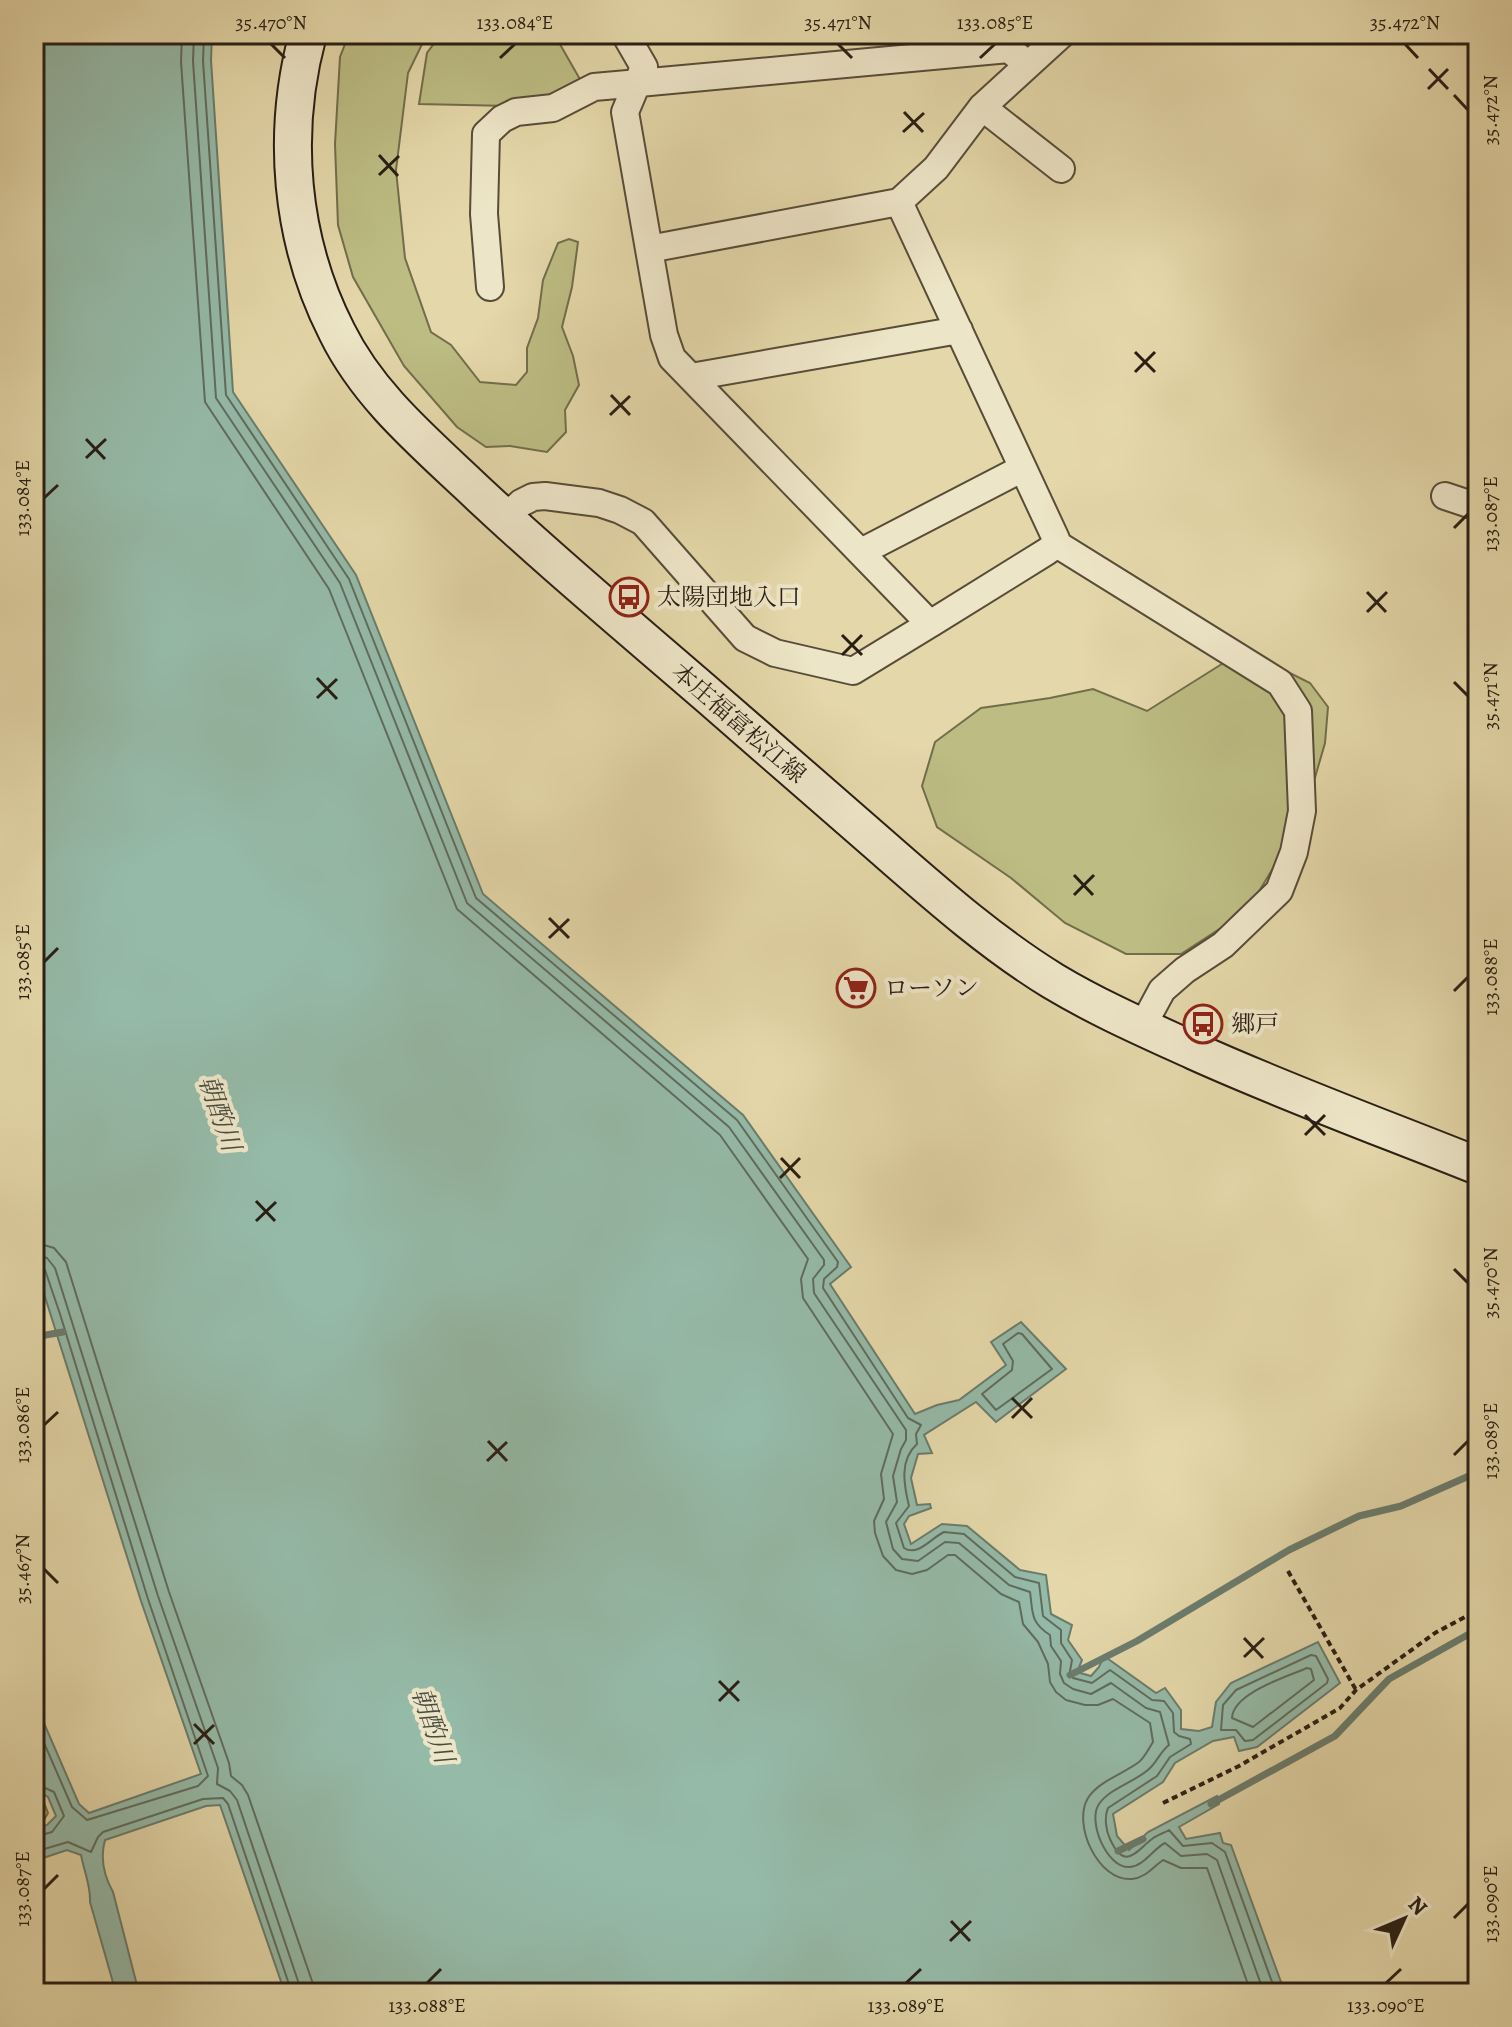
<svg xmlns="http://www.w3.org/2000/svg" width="1512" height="2027" font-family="Alegreya,'Noto Serif JP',serif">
	<rect width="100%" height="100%" fill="#e4d7a9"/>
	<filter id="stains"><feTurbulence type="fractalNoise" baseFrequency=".0025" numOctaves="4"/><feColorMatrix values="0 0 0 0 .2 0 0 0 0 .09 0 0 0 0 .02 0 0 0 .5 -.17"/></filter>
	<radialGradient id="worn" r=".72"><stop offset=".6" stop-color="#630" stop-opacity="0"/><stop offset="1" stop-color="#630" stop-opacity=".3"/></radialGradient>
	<!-- green -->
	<path fill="#bcbc83" stroke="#726d4c" stroke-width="2" d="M 349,34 L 427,34 L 408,73 L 396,170 L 405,258 L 431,332 L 451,345 L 480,382 L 516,385 L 527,372 L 527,348 L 538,318 L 543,280 L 558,243 L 569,239 L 578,242 L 572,287 L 562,327 L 573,356 L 579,385 L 565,410 L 566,432 L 547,452 L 510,446 L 486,447 L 457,427 L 404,366 L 353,277 L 338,225 L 335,144 L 340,57 Z
		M 441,34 L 565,34 L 557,39 L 581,81 L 552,96 L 516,106 L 419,104 L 427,53 Z
		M 1233,657 L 1286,671 L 1310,683 L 1328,707 L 1325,743 L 1303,819 L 1247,911 L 1181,954 L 1126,954 L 1065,923 L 1011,878 L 937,827 L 922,786 L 935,742 L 981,708 L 1050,698 L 1093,689 L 1147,711 Z
		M 34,1798 L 44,1803 L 48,1813 L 44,1820 L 34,1824 Z"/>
	<!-- water -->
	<path fill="#95baa8" stroke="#6a7c6d" stroke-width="2" d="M 34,34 L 212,34 L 211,60 L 233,392 L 356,575 L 483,894 L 743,1115 L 851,1267 L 830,1284 L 915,1414 L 937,1405 L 959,1400 L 1006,1365 L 991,1342 L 1021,1322 L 1066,1369 L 996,1422 L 976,1402 L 924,1435 L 932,1453 L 918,1454 L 911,1478 L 917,1505 L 930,1504 L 931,1508 L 909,1516 L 904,1524 L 911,1544 L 942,1524 L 967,1526 L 1020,1570 L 1046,1575 L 1051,1614 L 1072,1625 L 1068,1640 L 1082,1660 L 1077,1672 L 1091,1676 L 1099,1667 L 1104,1656 L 1156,1693 L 1165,1688 L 1181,1710 L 1181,1729 L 1199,1731 L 1212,1727 L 1216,1702 L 1231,1683 L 1318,1642 L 1340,1683 L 1257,1747 L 1239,1751 L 1234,1737 L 1213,1741 L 1175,1763 L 1163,1782 L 1113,1814 L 1117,1836 L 1129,1850 L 1148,1832 L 1217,1796 L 1219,1804 L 1179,1827 L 1186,1839 L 1220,1833 L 1223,1843 L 1231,1845 L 1285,1993 L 285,1993 L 220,1805 L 206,1806 L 105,1840 C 100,1858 104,1876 113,1892 L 139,1993 L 116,1993 L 90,1902 C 91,1887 84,1871 81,1855 L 67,1850 L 34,1861 L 34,1830 L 47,1825 L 56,1816 L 48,1797 L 34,1789 L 34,1700 L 79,1804 L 89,1813 L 201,1774 L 141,1601 L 34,1262 Z"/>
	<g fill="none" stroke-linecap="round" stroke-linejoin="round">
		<!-- shore -->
		<path stroke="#5f6c5e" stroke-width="2" d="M 182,34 L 181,62 L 205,402 L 329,589 L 457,909 L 720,1135 L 808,1259 L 801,1279 L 803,1298 L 893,1434 L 881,1474 L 884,1499 L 874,1521 L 875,1533 L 883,1556 L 896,1570 L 912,1574 L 927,1570 L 948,1555 L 955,1555 L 1001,1594 L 1019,1602 L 1023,1624 L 1038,1642 L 1048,1664 L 1050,1682 L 1056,1692 L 1066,1700 L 1085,1705 L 1098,1705 L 1113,1699 L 1150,1723 L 1153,1742 C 1149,1748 1145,1757 1139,1762 C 1123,1774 1099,1781 1088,1798 C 1072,1824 1098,1882 1132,1879 C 1145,1878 1153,1867 1163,1860 L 1181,1868 L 1207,1868 L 1251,1993
			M 194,34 L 193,61 L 216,398 L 340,583 L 467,903 L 729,1127 L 824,1260 L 824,1265 L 813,1279 L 814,1293 L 906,1430 L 906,1440 L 901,1449 L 893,1476 L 897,1502 L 886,1522 L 893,1549 L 902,1559 L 918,1561 L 945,1542 L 959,1543 L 1009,1585 L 1030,1592 C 1033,1613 1030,1622 1050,1635 L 1051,1646 L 1061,1661 L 1060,1674 L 1064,1683 L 1073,1689 L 1091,1694 L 1111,1683 L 1146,1708 L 1160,1712 L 1169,1745 C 1160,1752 1157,1762 1149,1769 C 1135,1782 1110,1788 1099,1804 C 1087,1821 1107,1869 1130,1867 C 1144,1866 1153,1849 1165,1843 L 1181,1856 L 1207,1854 L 1217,1860 L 1264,1993
			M 204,34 L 203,61 L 226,395 L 349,579 L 476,898 L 737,1120 L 838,1262 L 837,1267 L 824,1279 L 823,1288 L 908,1418 L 921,1425 L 916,1434 L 917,1444 C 899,1460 904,1485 909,1506 L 896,1523 L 904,1548 C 918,1557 931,1538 944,1532 L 964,1534 L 1015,1577 L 1039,1583 L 1043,1616 L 1061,1630 L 1061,1643 L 1072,1660 L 1070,1671 L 1073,1678 L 1092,1683 L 1110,1670 L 1152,1700 L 1164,1701 L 1173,1713 L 1174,1732 L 1179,1736 L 1190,1739 L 1191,1744 L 1170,1757 L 1157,1776 L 1108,1808 C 1104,1817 1106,1831 1110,1839 C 1125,1872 1136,1851 1152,1839 C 1157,1835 1164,1833 1169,1830 L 1183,1846 L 1212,1843 L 1225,1852 L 1276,1993
			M 34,1242 L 54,1248 L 66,1262 L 169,1592 L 229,1763 L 231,1776 L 242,1785 L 248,1795 L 312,1981 L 314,1993
			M 34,1254 L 47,1258 L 55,1268 L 158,1596 L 218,1768 L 217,1784 L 230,1791 L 237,1800 L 302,1993
			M 34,1264 L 40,1265 L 45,1270 L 60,1314 L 148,1599 L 208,1776 L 198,1786 L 87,1820 L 72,1807 L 34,1720
			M 1018,1333 L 1022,1334 L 1052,1369 L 996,1410 L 982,1394 L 1012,1370 L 1013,1361 L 1003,1344 Z
			M 1311,1655 L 1316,1656 L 1328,1679 L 1327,1683 L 1253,1740 L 1245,1741 L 1236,1730 L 1221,1730 L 1223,1705 L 1236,1690 Z
			M 1307,1668 L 1311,1669 L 1314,1680 L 1253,1727 L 1232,1718 C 1233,1693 1286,1677 1307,1668 Z
			M 34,1783 L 54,1792 L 64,1816 L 52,1832 L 34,1837
			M 34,1852 L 68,1842 L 91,1852 L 98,1837 L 103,1832 L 203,1799 L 223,1798 L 228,1804 L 292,1993"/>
		<!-- stream -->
		<path stroke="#6a7c6d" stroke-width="7" d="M 34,1337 L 63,1332
			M 1070,1675 L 1137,1641 L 1289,1550 L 1359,1516 L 1401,1506 L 1478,1472
			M 1211,1804 L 1335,1736 L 1389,1679 L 1478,1629
			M 1118,1851 L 1143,1839"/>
		<defs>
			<path id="street" d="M 625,34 L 644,67 L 625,112 L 664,335 L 672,358 L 930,624 L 1046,552 L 1053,547 L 1056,539 L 899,202 L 936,168 L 982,107 L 1062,34
				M 982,107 L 1061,169
				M 649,249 L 899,202
				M 490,287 L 484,214 L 486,134 L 502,119 L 516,112 L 553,108 L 594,87 L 639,83 L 1009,49 L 1027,64
				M 691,377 L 959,330
				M 1445,496 L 1478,507
				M 504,518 L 521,503 L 533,497 L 545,496 L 599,503 L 620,510 L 643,522 L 745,638 L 775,653 L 853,671 L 930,624
				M 1055,543 L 1280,683 L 1298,711 L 1302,811 L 1294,852 L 1279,891 L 1223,945 L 1185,970 L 1162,990 L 1142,1027
				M 861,552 L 1023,468"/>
			<path id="secondary" d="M 308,34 C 281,133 290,240 337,332 C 367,393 418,437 467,483 C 545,557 628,626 710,697 C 767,747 824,796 881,846 C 936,894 991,943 1053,981 C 1098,1008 1146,1029 1194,1051 C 1287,1093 1383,1128 1478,1166"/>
		</defs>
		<!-- street casing -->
		<use href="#street" stroke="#584c39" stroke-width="30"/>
		<!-- secondary casing -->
		<use href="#secondary" stroke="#291e14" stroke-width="40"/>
		<!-- path -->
		<path stroke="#291e14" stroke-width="4" stroke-dasharray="6 4" stroke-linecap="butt" d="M 1288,1571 L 1356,1690
			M 1163,1803 L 1239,1766 L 1340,1708 L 1356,1690 L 1435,1633 L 1478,1610"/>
		<!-- street -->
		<use href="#street" stroke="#ede5c7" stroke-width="26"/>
		<!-- secondary -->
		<use href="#secondary" stroke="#ede5c7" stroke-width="36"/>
	</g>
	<!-- ticks -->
	<path fill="none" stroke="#291e14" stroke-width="3" d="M 271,44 L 285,58M 838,44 L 852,58M 1405,44 L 1418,58M 500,58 L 515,44M 980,58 L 995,44M 1429,69 L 1448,89M 1428,89 L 1448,69M 1454,95 L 1468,110M 904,112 L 923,132M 903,132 L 924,113M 379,155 L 398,176M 379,175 L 399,156M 1135,352 L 1155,372M 1135,372 L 1155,352M 611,395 L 630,415M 610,415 L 630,396M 86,439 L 105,459M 86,458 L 106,439M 44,498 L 58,485M 1454,528 L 1468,514M 1367,592 L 1386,612M 1367,612 L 1387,592M 842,635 L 862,655M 842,655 L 862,635M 317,678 L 337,699M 1454,682 L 1468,696M 317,698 L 337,679M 1074,875 L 1093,895M 1074,895 L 1094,875M 549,918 L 569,938M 549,938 L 569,919M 44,962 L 58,948M 1454,991 L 1468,977M 1305,1115 L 1325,1135M 1305,1135 L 1325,1115M 781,1158 L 800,1178M 780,1178 L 800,1158M 256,1201 L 275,1221M 256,1221 L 276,1202M 1454,1269 L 1468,1283M 1012,1398 L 1032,1418M 1012,1418 L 1032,1398M 44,1425 L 58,1412M 488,1441 L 507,1461M 1454,1455 L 1468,1441M 487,1461 L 507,1442M 44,1569 L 58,1583M 1244,1638 L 1263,1658M 1244,1657 L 1264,1638M 719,1681 L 739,1701M 719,1701 L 739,1681M 194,1724 L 214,1744M 194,1744 L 214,1725M 44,1889 L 58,1875M 1454,1918 L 1468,1904M 951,1921 L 970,1941M 950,1941 L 971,1921M 427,1983 L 441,1969M 906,1983 L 921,1969M 1386,1983 L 1401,1969"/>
	<!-- icons -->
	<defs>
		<symbol id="bus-ring" viewBox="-11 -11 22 22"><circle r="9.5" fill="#ede5c7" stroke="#8f2418" stroke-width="1.5"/><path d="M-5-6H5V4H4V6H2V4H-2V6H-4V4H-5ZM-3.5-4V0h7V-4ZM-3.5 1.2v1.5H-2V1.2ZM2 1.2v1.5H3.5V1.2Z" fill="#8f2418"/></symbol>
		<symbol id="supermarket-ring" viewBox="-11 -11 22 22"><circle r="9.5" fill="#ede5c7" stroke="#8f2418" stroke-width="1.5"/><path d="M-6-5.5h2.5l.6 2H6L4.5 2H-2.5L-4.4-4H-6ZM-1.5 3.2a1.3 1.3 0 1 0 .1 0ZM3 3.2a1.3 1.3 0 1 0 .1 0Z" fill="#8f2418"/></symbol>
	</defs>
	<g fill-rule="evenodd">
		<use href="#bus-ring" x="607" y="575" width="44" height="44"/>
		<use href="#supermarket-ring" x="834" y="966" width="44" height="44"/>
		<use href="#bus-ring" x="1181" y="1002" width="44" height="44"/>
	</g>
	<g text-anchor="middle" stroke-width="8" stroke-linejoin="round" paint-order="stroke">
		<!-- poi labels -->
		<g font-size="24" fill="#291e14" stroke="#ede5c7" text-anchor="start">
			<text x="657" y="605">太陽団地入口</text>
			<text x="884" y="996">ローソン</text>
			<text x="1231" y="1032">郷戸</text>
		</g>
		<!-- street labels -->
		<g font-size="24" fill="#291e14" stroke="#ede5c7">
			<text transform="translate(739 723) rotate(41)" y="8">本庄福富松江線</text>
		</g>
		<!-- water labels -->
		<g font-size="26" font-style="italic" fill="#494d40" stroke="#ede5c7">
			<text transform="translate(220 1113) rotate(71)" y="9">朝酌川</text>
			<text transform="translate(433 1725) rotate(71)" y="9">朝酌川</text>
		</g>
	</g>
	<!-- margin -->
	<rect width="1512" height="2027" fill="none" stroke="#e4d7a9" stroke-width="88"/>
	<!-- north arrow -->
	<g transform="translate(1404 1919) rotate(46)" stroke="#ede5c7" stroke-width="6" paint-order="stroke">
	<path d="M0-6L14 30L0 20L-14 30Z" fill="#291e14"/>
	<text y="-12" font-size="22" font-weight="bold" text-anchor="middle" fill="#291e14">N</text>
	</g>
	<rect x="44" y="44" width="1424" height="1939" fill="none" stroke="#291e14" stroke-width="3"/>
	<g font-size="20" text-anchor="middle" fill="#291e14">
		<text x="271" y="29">35.470°N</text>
		<text x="515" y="29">133.084°E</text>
		<text x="838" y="29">35.471°N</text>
		<text x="995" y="29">133.085°E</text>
		<text x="1405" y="29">35.472°N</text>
		<text transform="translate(1490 110) rotate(-90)" y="7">35.472°N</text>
		<text transform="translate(22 498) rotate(-90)" y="7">133.084°E</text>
		<text transform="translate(1490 514) rotate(-90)" y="7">133.087°E</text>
		<text transform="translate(1490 696) rotate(-90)" y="7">35.471°N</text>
		<text transform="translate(22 962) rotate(-90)" y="7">133.085°E</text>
		<text transform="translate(1490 977) rotate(-90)" y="7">133.088°E</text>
		<text transform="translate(1490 1283) rotate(-90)" y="7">35.470°N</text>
		<text transform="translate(22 1425) rotate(-90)" y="7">133.086°E</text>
		<text transform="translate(1490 1441) rotate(-90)" y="7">133.089°E</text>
		<text transform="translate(22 1569) rotate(-90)" y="7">35.467°N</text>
		<text transform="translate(22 1889) rotate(-90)" y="7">133.087°E</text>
		<text transform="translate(1490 1904) rotate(-90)" y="7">133.090°E</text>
		<text x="427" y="2012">133.088°E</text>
		<text x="906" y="2012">133.089°E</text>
		<text x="1386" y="2012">133.090°E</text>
	</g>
	<rect width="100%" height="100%" filter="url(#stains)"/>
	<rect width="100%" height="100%" fill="url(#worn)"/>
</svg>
